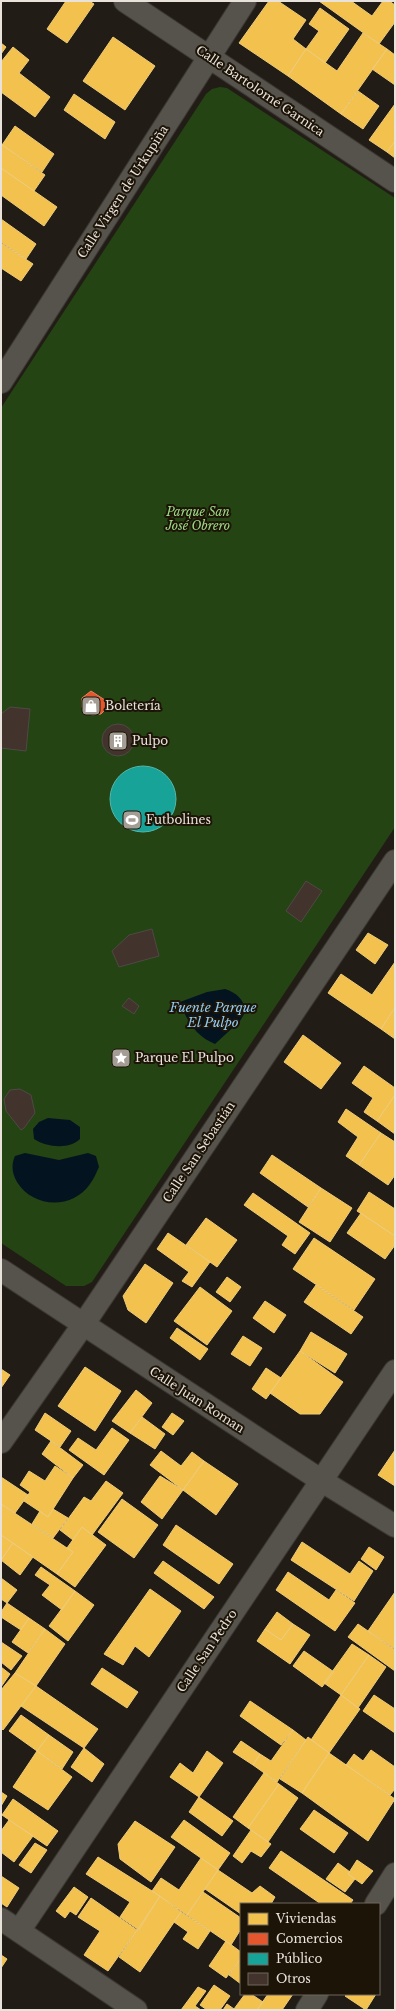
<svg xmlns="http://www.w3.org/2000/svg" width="396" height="2011" font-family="'Libre Baskerville',serif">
	<rect width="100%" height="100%" fill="#221c16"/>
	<!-- green -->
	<path fill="#244413" d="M 220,87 L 227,88 L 395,198 L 395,827 L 92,1282 L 84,1286 L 66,1286 L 1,1243 L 1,408 L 206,94 L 212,89 Z"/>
	<!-- water -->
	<path fill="#031420" d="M 225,989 C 237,993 243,999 246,1011 L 240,1021 L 215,1044 C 196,1036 187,1022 180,1002 L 207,992 Z
		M 48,1118 L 70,1120 L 80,1127 L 80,1139 C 69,1150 46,1147 34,1139 L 33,1129 L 39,1122 Z
		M 25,1153 L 59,1160 L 88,1153 L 96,1156 L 99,1167 C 96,1173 94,1179 90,1184 C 72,1210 33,1208 17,1182 C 12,1173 11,1165 15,1156 Z"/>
	<!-- homes -->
	<path fill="#f2c14e" stroke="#efcb78" d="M 66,1 L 89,1 L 94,4 L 67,43 L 47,29 Z
		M 269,1 L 278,1 L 306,20 L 293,39 L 306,49 L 288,76 L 239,43 Z
		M 319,1 L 351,1 L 372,16 L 383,1 L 389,1 L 395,5 L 395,22 L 379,44 Z
		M 320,8 L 349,29 L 325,63 L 306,49 L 319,31 L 309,24 Z
		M 363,33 L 387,49 L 341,114 L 288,76 L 306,49 L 337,71 Z
		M 113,37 L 155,66 L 125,110 L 83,81 Z
		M 1,43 L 6,47 L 1,54 Z
		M 13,47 L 29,60 L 19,73 L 50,97 L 35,117 L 1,92 L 1,62 Z
		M 387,49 L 395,55 L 395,85 L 372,69 Z
		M 358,91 L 379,106 L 363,129 L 341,114 Z
		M 74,94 L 115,122 L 105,139 L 64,110 Z
		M 395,104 L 395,141 L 387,152 L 369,140 Z
		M 15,126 L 54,154 L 42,172 L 2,145 Z
		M 395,141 L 395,158 L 387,152 Z
		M 1,144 L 45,175 L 34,191 L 1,168 Z
		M 1,168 L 57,207 L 44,226 L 1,195 Z
		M 1,219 L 36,244 L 26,259 L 1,242 Z
		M 1,243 L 33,264 L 21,281 L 1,268 Z
		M 368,933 L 388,945 L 375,964 L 356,950 Z
		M 395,962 L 395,1007 L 381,1029 L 328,993 L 341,974 L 372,995 Z
		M 394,1009 L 395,1010 L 395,1039 L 381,1029 Z
		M 303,1035 L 341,1063 L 321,1089 L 284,1062 Z
		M 364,1066 L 395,1088 L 395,1095 L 377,1121 L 364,1112 L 373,1098 L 352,1083 Z
		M 395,1095 L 395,1134 L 377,1121 Z
		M 346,1109 L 381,1133 L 359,1165 L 346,1156 L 358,1137 L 338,1122 Z
		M 381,1133 L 395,1142 L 395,1175 L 388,1185 L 359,1165 Z
		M 272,1155 L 321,1188 L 308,1207 L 260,1173 Z
		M 321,1188 L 352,1208 L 330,1242 L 299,1222 Z
		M 369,1192 L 395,1209 L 395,1236 L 357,1211 Z
		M 253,1193 L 310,1233 L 295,1254 L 282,1245 L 288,1236 L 244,1205 Z
		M 361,1213 L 395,1236 L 395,1245 L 385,1259 L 347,1233 Z
		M 206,1218 L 237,1240 L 217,1267 L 186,1245 Z
		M 168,1233 L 210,1262 L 192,1287 L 182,1281 L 189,1272 L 157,1249 Z
		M 314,1238 L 375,1279 L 354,1310 L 293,1269 Z
		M 145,1264 L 173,1283 L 146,1323 L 128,1310 L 123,1296 Z
		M 227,1277 L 241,1287 L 230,1302 L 216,1292 Z
		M 316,1285 L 363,1317 L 351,1334 L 304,1302 Z
		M 200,1287 L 232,1311 L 207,1345 L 174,1321 Z
		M 265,1301 L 286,1315 L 274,1333 L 253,1318 Z
		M 177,1328 L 208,1349 L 200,1360 L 170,1338 Z
		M 311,1332 L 347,1354 L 335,1373 L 300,1351 Z
		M 243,1336 L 262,1348 L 250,1366 L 231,1354 Z
		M 300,1351 L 343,1382 L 320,1414 L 300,1414 L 270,1393 Z
		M 85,1367 L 121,1391 L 95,1431 L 58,1406 Z
		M 266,1368 L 281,1378 L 266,1399 L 252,1389 Z
		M 1,1369 L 10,1375 L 1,1388 Z
		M 136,1390 L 152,1403 L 130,1433 L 112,1421 Z
		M 45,1413 L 71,1431 L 60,1447 L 35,1430 Z
		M 172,1413 L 184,1421 L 173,1435 L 162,1427 Z
		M 142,1417 L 165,1434 L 155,1449 L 130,1433 Z
		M 112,1428 L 129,1440 L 104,1475 L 69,1450 L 78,1438 L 96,1450 Z
		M 51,1441 L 83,1465 L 73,1478 L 42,1454 Z
		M 395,1450 L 395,1486 L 378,1475 Z
		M 161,1451 L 181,1466 L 192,1452 L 204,1461 L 183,1490 L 150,1465 Z
		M 204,1461 L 238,1484 L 216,1515 L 183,1490 Z
		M 55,1466 L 73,1478 L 48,1517 L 24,1501 L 30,1492 L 20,1485 L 29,1471 L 45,1481 Z
		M 160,1476 L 183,1490 L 162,1519 L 141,1502 Z
		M 1,1477 L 28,1495 L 15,1513 L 1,1504 Z
		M 106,1481 L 123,1493 L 92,1535 L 82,1527 L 73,1540 L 60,1530 L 84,1497 L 91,1501 Z
		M 122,1499 L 158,1525 L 134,1558 L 98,1532 Z
		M 1,1504 L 73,1552 L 57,1574 L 1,1535 Z
		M 53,1509 L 68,1518 L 53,1538 L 32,1524 L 40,1511 L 48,1517 Z
		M 176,1525 L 233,1564 L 219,1584 L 163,1545 Z
		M 82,1527 L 106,1545 L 75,1587 L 57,1574 L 73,1552 L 67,1548 Z
		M 1,1535 L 13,1543 L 1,1560 Z
		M 302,1542 L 350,1574 L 359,1561 L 373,1571 L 354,1601 L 291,1560 Z
		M 13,1543 L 33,1557 L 20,1575 L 1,1560 Z
		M 369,1547 L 384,1557 L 376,1570 L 361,1559 Z
		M 163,1561 L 214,1597 L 204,1609 L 154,1573 Z
		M 41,1567 L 75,1591 L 62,1610 L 42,1595 L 50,1585 L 35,1575 Z
		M 288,1572 L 329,1600 L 336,1590 L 355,1603 L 335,1631 L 276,1590 Z
		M 1,1578 L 17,1590 L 7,1603 L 1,1599 Z
		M 150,1589 L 181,1611 L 149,1657 L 135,1646 L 123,1665 L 104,1654 Z
		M 75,1591 L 94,1605 L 68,1641 L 49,1626 Z
		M 395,1592 L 395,1649 L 368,1631 Z
		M 7,1603 L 29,1618 L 21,1630 L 1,1617 L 1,1612 Z
		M 277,1612 L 293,1624 L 281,1640 L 265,1629 Z
		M 29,1618 L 45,1629 L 28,1653 L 12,1642 Z
		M 293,1624 L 310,1635 L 290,1664 L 257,1641 L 265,1629 L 281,1640 Z
		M 358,1624 L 395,1650 L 395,1671 L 348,1637 Z
		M 45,1629 L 65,1644 L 36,1686 L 15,1673 Z
		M 1,1642 L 22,1656 L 11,1670 L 1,1662 Z
		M 352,1644 L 369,1655 L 341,1695 L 324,1683 Z
		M 304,1651 L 334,1672 L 322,1687 L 293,1666 Z
		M 369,1655 L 386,1667 L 358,1708 L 341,1695 Z
		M 1,1667 L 10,1674 L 1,1687 Z
		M 102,1668 L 138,1692 L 127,1708 L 91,1684 Z
		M 15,1673 L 36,1686 L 3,1730 L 1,1728 L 1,1690 Z
		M 36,1686 L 98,1729 L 84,1748 L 21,1706 Z
		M 341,1695 L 360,1709 L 329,1753 L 311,1740 Z
		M 374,1695 L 395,1709 L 395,1733 L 363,1711 Z
		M 250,1701 L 293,1730 L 281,1745 L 240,1716 Z
		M 21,1715 L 49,1735 L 37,1751 L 9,1731 Z
		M 293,1730 L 306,1740 L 277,1782 L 253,1765 L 260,1754 L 271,1761 Z
		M 49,1735 L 73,1752 L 62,1769 L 37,1751 Z
		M 308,1737 L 329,1753 L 302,1793 L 280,1779 Z
		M 241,1741 L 260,1754 L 253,1765 L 233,1752 Z
		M 84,1748 L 104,1764 L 92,1782 L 71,1767 Z
		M 371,1750 L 395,1767 L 395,1789 L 390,1795 L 346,1765 L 354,1754 L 363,1761 Z
		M 37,1751 L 72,1777 L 48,1810 L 13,1787 Z
		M 207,1751 L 223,1763 L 199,1797 L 170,1777 L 180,1763 L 193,1773 Z
		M 329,1753 L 395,1799 L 368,1841 L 302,1793 Z
		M 264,1773 L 279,1784 L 248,1828 L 233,1817 Z
		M 279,1784 L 298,1798 L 268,1842 L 248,1828 Z
		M 1,1792 L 7,1796 L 1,1806 Z
		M 199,1797 L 233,1821 L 222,1836 L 189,1812 Z
		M 13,1799 L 58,1831 L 47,1846 L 2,1815 Z
		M 314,1810 L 348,1833 L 334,1853 L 300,1829 Z
		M 9,1820 L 33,1836 L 14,1862 L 1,1852 L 1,1831 Z
		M 184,1820 L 230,1853 L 218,1870 L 171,1837 Z
		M 135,1821 L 175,1847 L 151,1882 L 120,1859 L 118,1844 Z
		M 251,1830 L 271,1844 L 261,1857 L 251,1851 L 242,1863 L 233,1856 Z
		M 35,1843 L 47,1850 L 31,1873 L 19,1865 Z
		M 281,1851 L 353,1900 L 350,1904 L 321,1904 L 269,1868 Z
		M 98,1857 L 160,1896 L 139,1930 L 120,1917 L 130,1902 L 86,1874 Z
		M 201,1858 L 218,1870 L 187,1915 L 152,1891 L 161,1878 L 179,1890 Z
		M 357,1860 L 373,1871 L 362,1884 L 348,1874 Z
		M 338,1863 L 350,1872 L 348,1874 L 355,1879 L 345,1892 L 326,1879 Z
		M 218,1870 L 252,1893 L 260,1886 L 275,1897 L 271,1904 L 241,1904 L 241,1914 L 205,1889 Z
		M 1,1876 L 19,1888 L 7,1907 L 1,1903 Z
		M 74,1887 L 88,1897 L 76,1915 L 70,1911 L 65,1918 L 56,1911 Z
		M 203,1892 L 241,1918 L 241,1929 L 231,1945 L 187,1915 Z
		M 160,1896 L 181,1912 L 140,1972 L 119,1957 Z
		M 91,1898 L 137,1930 L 108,1971 L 84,1955 L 100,1931 L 78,1917 Z
		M 181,1912 L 210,1931 L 198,1949 L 183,1939 L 188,1932 L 174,1922 Z
		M 226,1941 L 241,1952 L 241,1958 L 226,1978 L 209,1966 Z
		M 1,1955 L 7,1959 L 1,1968 Z
		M 241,1958 L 241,1984 L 229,1975 Z
		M 214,1985 L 230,1996 L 220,2010 L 207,2010 L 200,2005 Z
		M 198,1987 L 206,1991 L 195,2006 L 201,2010 L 181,2010 Z
		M 245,1994 L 251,1994 L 263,2002 L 257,2010 L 223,2010 L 227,2004 L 234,2009 Z
		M 268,1994 L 293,1994 L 282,2010 L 257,2010 Z
		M 347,1994 L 376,1994 L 366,2010 L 345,1996 Z"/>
	<!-- shops -->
	<path fill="#e4572e" stroke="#e58162" d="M 91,691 L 108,702 L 107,708 L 101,714 L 92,715 L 84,711 L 82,707 L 82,698 Z"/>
	<!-- public -->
	<path fill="#17a398" stroke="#56b6ac" d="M110 799a33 33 0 1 1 66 0a33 33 0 1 1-66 0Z"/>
	<!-- building -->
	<path fill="#42332c" stroke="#4f4945" d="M 10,707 L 30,709 L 26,751 L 1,748 L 1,714 Z
		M102 740a16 16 0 1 1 32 0a16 16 0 1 1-32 0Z
		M 306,881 L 322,891 L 301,922 L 286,911 Z
		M 152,929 L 159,956 L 119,967 L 112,951 L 129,935 Z
		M 129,998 L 139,1006 L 134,1014 L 122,1006 Z
		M 20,1089 L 31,1095 L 35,1113 L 24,1128 L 21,1130 L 6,1111 L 4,1099 L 10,1090 Z"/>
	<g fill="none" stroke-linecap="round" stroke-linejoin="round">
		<defs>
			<path id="street" d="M 125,1 L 395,181
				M 1,382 L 245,1
				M 1,1270 L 322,1481 L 395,1526
				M 1,1442 L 83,1325 L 395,861
				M 376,1904 L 395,1874
				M 1,1919 L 136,2010
				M 19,1931 L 395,1371
				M 307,2010 L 317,1994"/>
		</defs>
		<!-- street casing -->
		<use href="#street" stroke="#3b3732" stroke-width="24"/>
		<!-- street -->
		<use href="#street" stroke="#56524c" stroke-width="22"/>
	</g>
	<!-- icons -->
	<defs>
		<symbol id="shop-square" viewBox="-11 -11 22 22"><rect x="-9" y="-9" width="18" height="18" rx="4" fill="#a39d95" stroke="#1d1408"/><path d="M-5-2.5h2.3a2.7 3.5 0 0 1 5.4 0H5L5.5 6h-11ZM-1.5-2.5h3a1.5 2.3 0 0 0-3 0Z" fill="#fff"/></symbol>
		<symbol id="building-square" viewBox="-11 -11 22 22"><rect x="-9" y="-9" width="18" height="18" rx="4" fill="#a39d95" stroke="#1d1408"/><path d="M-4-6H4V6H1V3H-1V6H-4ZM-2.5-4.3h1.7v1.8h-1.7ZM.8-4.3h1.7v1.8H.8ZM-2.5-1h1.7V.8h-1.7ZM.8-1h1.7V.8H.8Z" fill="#fff"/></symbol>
		<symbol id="stadium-square" viewBox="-11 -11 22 22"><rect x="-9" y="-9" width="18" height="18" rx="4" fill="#a39d95" stroke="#1d1408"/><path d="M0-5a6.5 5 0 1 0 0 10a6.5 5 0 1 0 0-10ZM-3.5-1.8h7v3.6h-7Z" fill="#fff"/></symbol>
		<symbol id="sight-square" viewBox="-11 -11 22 22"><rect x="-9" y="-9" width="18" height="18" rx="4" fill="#a39d95" stroke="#1d1408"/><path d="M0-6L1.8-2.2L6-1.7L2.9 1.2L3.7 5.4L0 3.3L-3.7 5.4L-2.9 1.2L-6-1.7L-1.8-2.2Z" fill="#fff"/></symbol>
	</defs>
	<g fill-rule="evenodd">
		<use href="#shop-square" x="80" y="695" width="22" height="22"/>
		<use href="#building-square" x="107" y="730" width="22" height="22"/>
		<use href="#stadium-square" x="121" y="809" width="22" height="22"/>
		<use href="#sight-square" x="110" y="1047" width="22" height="22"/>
	</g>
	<g text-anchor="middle" stroke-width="4" stroke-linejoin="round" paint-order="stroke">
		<!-- street labels -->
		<g font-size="12" fill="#e8e2da" stroke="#1d1408">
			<text transform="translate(260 91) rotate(34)" y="4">Calle Bartolomé Garnica</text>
			<text transform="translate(123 192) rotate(-57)" y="4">Calle Virgen de Urkupiña</text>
			<text transform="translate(199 1152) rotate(-56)" y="4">Calle San Sebastián</text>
			<text transform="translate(197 1400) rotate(33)" y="4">Calle Juan Roman</text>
			<text transform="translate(207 1651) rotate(-56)" y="4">Calle San Pedro</text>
		</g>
		<!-- park labels -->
		<g font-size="12" font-style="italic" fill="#9cdb84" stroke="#1d1408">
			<text x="198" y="516">Parque San<tspan x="198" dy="14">José Obrero</tspan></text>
		</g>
		<!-- poi labels -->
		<g font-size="12" fill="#e8e2da" stroke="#1d1408" text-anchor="start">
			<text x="105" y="710">Boletería</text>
			<text x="132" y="745">Pulpo</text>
			<text x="146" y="824">Futbolines</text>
			<text x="135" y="1062">Parque El Pulpo</text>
		</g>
		<!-- water labels -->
		<g font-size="13" font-style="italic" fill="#91caf0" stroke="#1d1408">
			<text x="213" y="1012">Fuente Parque<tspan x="213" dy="15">El Pulpo</tspan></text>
		</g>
	</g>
	<!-- border -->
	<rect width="396" height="2011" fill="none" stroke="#e8e2da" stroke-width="4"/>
	<!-- legend -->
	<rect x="240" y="1903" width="140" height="92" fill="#1d1408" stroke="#6e665c"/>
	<rect x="248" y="1913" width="20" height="12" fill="#f2c14e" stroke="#6e665c"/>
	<text x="276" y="1923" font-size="12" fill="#e8e2da">Viviendas</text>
	<rect x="248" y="1933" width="20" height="12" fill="#e4572e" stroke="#6e665c"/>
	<text x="276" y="1943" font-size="12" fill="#e8e2da">Comercios</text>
	<rect x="248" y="1953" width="20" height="12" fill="#17a398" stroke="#6e665c"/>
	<text x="276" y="1963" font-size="12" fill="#e8e2da">Público</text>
	<rect x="248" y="1973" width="20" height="12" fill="#42332c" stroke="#6e665c"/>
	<text x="276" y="1983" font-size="12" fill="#e8e2da">Otros</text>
</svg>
